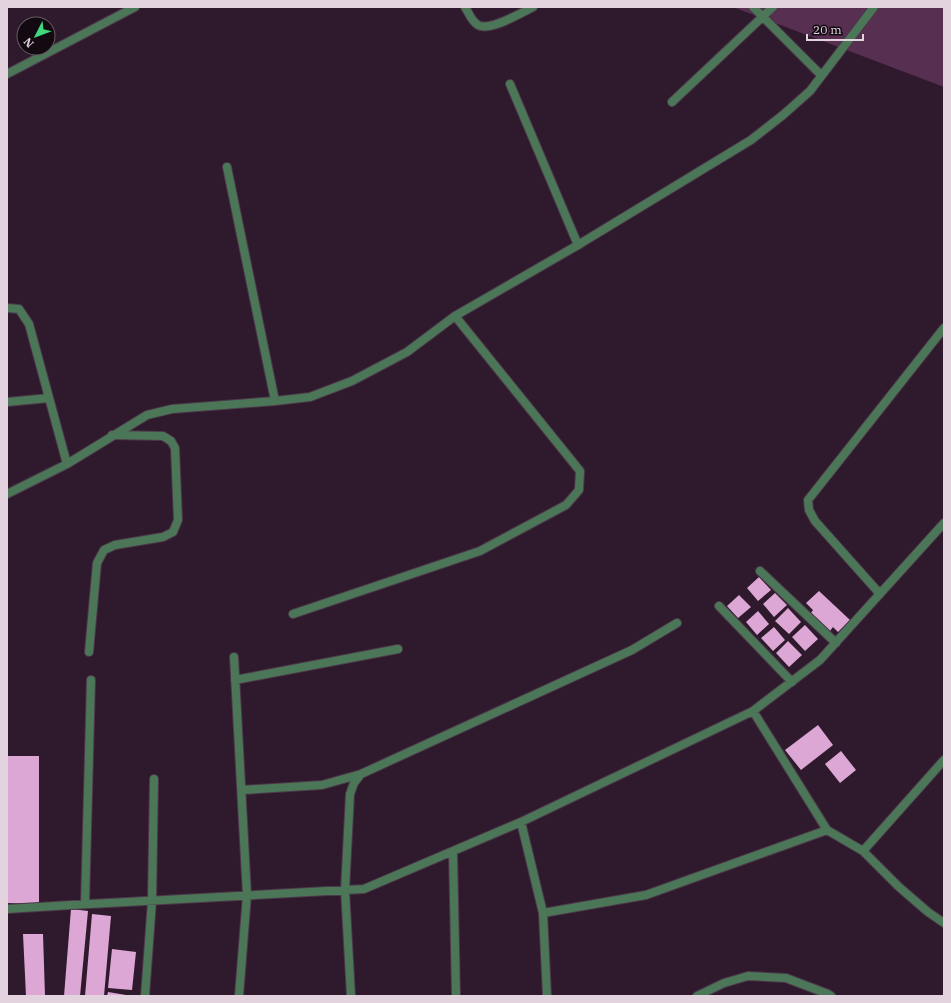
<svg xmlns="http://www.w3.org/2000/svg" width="951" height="1003" font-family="'IBM Plex Serif',serif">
	<rect width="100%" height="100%" fill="#2f1a2d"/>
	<!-- green -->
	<path fill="#562f51" d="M 733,7 L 944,7 L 944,87 Z"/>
	<!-- building -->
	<path fill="#dda7d5" d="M 759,577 L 771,590 L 758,601 L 747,588 Z
		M 819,591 L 850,620 L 838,632 L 833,627 L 830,631 L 811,613 L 813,610 L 806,603 Z
		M 775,593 L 787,605 L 774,617 L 763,604 Z
		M 739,595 L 751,607 L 738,618 L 727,606 Z
		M 788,608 L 801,622 L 789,634 L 775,621 Z
		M 758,611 L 769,624 L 757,635 L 746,622 Z
		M 805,625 L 818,639 L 805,651 L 792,637 Z
		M 774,627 L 785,640 L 773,651 L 761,638 Z
		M 788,641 L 802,655 L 789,667 L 776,653 Z
		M 818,725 L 833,745 L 801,770 L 785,750 Z
		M 841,751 L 856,770 L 840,783 L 825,764 Z
		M 7,756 L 39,756 L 39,904 L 7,903 Z
		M 71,909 L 88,911 L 80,996 L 64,996 Z
		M 92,914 L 111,916 L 104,996 L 85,996 Z
		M 23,934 L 43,934 L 45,996 L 26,996 Z
		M 112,949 L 136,952 L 132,990 L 108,988 Z
		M 108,992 L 126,995 L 125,996 L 107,996 Z"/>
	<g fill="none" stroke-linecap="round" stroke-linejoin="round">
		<defs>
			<path id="service" d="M 510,84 L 578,245
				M 293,614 L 480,551 L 566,505 L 579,490 L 580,471 L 455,316
				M 89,652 L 97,563 L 104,550 L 115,545 L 163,537 L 173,532 L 178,520 L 175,448 L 171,441 L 163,436 L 112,435"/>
			<path id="minor" d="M 465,7 C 469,13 471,21 478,25 C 489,32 521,13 533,7
				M 753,7 L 821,75
				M 7,74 L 135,7
				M 672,102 L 773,7
				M 227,167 L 275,401
				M 7,308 L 19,309 L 29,324 L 67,464
				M 7,402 L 49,398
				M 7,494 L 67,464 L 147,415 L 172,409 L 275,401 L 310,397 L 352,381 L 407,352 L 455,316 L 578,245 L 751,140 L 783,115 L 810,91 L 874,7
				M 760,571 L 836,643
				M 880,594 L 815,521 L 809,510 L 808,500 L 944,328
				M 719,606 L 792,682
				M 234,657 L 247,895 L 239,996
				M 235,680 L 398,649
				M 753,711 L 827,830 L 863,851 L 899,887 L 928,912 L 944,923
				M 242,790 L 322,785 L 361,774
				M 521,822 L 543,913 L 547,996
				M 863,851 L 944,760
				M 453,852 L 456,996
				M 85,904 L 91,680
				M 7,909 L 71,905 L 364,889 L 521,822 L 753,711 L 820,660 L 944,523
				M 543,913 L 646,895 L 827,830
				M 145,996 L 152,901 L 154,779
				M 351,996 L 345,890 L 350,794 L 354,783 L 361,774 L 632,650 L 677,623
				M 697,996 L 724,983 L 748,976 L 786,978 L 828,994 L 831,996"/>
		</defs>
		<!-- service casing -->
		<use href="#service" stroke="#4c3849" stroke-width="10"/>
		<!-- minor casing -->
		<use href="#minor" stroke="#4c3849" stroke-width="10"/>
		<!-- service -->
		<use href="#service" stroke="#4c7658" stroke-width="8"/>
		<!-- minor -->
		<use href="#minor" stroke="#4c7658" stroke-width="8"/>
	</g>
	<!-- border -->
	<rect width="951" height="1003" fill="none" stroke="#e2d3df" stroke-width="16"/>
	<!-- north arrow -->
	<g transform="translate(36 36) rotate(228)"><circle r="19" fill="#120911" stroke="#655a63"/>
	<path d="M0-3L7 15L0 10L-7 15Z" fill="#41d77c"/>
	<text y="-6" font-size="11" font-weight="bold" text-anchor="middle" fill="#e2d3df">N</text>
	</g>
	<!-- scale -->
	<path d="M807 34v6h56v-6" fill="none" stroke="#e2d3df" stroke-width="2"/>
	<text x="813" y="34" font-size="12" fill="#e2d3df" stroke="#120911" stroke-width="3" paint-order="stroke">20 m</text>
</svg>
